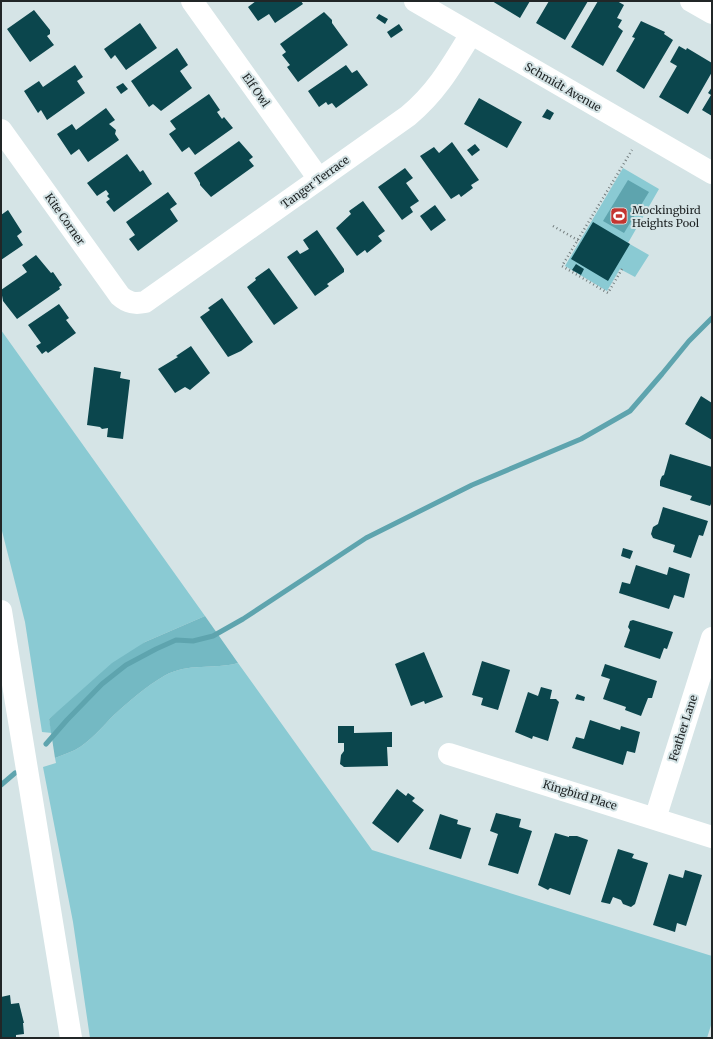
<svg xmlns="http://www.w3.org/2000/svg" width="713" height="1039" font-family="Merriweather,serif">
	<rect width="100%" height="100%" fill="#d5e4e6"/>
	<!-- green -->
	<path fill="#8acad3" d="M 623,168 L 659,189 L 628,243 L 649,255 L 635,277 L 620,269 L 607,291 L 565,266 Z
		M 1,330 L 205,616 L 145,642 L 49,719 L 52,733 L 42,732 L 25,622 L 1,527 Z
		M 238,663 L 372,850 L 712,956 L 712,1022 L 707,1038 L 90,1038 L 73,922 L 43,767 L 56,763 L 55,758 C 62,755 69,753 75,750 C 90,742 102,727 114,715 C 129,701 147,686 164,676 C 189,662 213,670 238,663 Z"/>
	<!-- forest -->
	<path fill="#74b9c3" d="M 205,616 L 238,663 C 213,670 189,662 164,676 C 147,686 129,701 114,715 C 102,727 90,742 75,750 C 69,753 62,755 55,758 L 49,719 L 112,663 L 145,642 Z"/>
	<!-- water -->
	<path fill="#5ea4ae" d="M 628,180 L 649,192 L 624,233 L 603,221 Z"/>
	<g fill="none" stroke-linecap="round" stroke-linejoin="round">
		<!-- stream -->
		<path stroke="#5ea4ae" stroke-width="5" d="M 46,744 L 67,720 L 102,684 L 126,665 L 156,649 L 176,640 L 193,641 L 213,636 L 243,619 L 366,538 L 472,485 L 581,439 L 630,411 L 662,374 L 689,341 L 712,318
			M 1,785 L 15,773"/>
	</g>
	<!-- building -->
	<path fill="#0b464d" d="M 256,1 L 301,1 L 303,4 L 275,23 L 269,14 L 258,21 L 248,7 Z
		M 492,1 L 530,1 L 520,18 Z
		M 549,1 L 588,1 L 565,40 L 536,23 Z
		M 598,1 L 617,1 L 624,5 L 617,18 L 622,20 L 618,27 L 623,31 L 603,66 L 571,47 Z
		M 34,10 L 50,30 L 50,34 L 47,36 L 54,45 L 30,62 L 7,29 Z
		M 324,12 L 332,20 L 332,23 L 348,45 L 298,82 L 287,67 L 290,65 L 282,55 L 286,52 L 280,44 Z
		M 379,14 L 388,19 L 385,24 L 376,18 Z
		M 641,21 L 665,32 L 664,34 L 673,40 L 644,89 L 616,71 L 635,38 L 632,37 Z
		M 140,23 L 157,48 L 126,70 L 115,55 L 111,59 L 104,49 Z
		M 399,24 L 403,30 L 391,38 L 387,32 Z
		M 679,46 L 686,50 L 687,48 L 712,63 L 712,72 L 688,114 L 659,97 L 677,66 L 670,62 Z
		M 177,48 L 188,65 L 180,71 L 192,88 L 161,111 L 153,104 L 149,107 L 131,81 Z
		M 75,65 L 83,77 L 77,81 L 85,93 L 47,120 L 41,110 L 38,113 L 24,91 L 39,81 L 43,87 Z
		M 346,65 L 352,73 L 357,70 L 368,85 L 336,108 L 332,103 L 328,105 L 326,102 L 319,107 L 308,91 Z
		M 123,83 L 128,89 L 121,94 L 116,87 Z
		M 712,87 L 712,116 L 702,110 L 711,95 L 708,93 Z
		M 209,94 L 220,110 L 217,112 L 222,119 L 224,117 L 233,128 L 195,155 L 189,147 L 182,152 L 169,134 L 176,129 L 170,121 Z
		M 479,98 L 522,122 L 507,148 L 464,124 Z
		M 106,108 L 115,120 L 109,124 L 116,130 L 115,134 L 119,140 L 88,162 L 79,149 L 71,155 L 57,134 L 72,124 L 76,130 Z
		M 547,109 L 554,113 L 550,120 L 542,117 Z
		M 239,141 L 253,157 L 249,160 L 254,166 L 211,197 L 200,185 L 200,183 L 194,173 Z
		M 452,142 L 479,180 L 471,185 L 473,188 L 461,197 L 459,194 L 451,199 L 420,156 L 434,147 L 439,153 Z
		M 475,144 L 480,150 L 472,156 L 467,150 Z
		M 127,154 L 140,172 L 143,170 L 152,184 L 114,212 L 106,202 L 110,199 L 107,196 L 109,194 L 106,190 L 97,196 L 87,183 Z
		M 405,168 L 413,178 L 406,183 L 419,201 L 410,207 L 413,212 L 402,220 L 378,187 Z
		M 168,192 L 177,204 L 170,209 L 178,221 L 138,251 L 129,239 L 135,235 L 126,222 Z
		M 363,201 L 385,231 L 378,236 L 382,241 L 367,253 L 365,250 L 357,256 L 336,228 L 351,214 L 349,211 Z
		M 435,205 L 446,220 L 431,231 L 420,216 Z
		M 8,210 L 22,232 L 17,236 L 23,245 L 1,260 L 1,215 Z
		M 593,222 L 630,244 L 608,281 L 571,259 Z
		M 317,230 L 344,269 L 344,272 L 327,284 L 329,286 L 315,296 L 287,257 L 297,250 L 300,254 L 309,249 L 303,240 Z
		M 36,255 L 51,273 L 53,272 L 62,285 L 59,287 L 60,289 L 17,319 L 3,301 L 1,290 L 27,272 L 22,265 Z
		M 576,264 L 584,269 L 581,275 L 572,270 Z
		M 269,268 L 298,308 L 274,325 L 247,287 L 256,280 L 255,278 Z
		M 222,298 L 253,342 L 241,351 L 228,357 L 200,317 L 210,310 L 208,308 Z
		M 59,304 L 69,318 L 66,320 L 76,333 L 48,353 L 46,351 L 42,354 L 36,346 L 41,343 L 28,325 Z
		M 191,346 L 210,373 L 190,390 L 185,387 L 175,393 L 158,369 L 178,357 L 176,356 Z
		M 94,367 L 121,372 L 120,378 L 130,380 L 123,439 L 107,437 L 108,428 L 102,429 L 100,427 L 87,425 Z
		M 701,396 L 712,403 L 712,440 L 685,424 Z
		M 670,454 L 712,467 L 712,502 L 710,506 L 690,500 L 692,496 L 660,486 L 660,481 L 662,476 L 664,475 Z
		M 663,507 L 708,521 L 703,536 L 699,535 L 691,558 L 673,552 L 675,545 L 653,538 L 651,534 L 653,527 L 658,524 Z
		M 623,548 L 633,551 L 630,559 L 621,556 Z
		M 636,565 L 667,575 L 669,567 L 690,574 L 684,598 L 674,595 L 669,609 L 619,593 L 622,582 L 630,584 Z
		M 633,620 L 673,632 L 667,649 L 664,648 L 660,659 L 624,647 L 630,630 L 628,627 L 630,621 Z
		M 424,652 L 443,697 L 425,704 L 424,701 L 411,706 L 395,664 Z
		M 482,661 L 510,670 L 498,710 L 481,705 L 483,698 L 472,695 Z
		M 605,664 L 657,681 L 652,698 L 648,698 L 641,716 L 625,710 L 626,707 L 603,699 L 610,679 L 601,676 Z
		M 541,687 L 552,690 L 550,699 L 556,699 L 559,702 L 548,741 L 533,736 L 532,739 L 515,732 L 528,692 L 538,696 Z
		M 577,694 L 585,697 L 584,701 L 575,699 Z
		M 590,720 L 620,730 L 621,726 L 640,732 L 635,753 L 627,751 L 623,765 L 572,748 L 576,737 L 584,739 Z
		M 338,726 L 354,726 L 354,733 L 392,732 L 392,747 L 387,747 L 388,766 L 344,767 L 340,764 L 341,755 L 344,751 L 344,743 L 338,743 Z
		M 397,789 L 406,796 L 408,793 L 415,798 L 412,801 L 424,810 L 398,843 L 372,823 Z
		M 496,813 L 521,819 L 519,827 L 532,831 L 518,874 L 488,865 L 498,834 L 490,831 Z
		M 440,814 L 458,820 L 457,824 L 471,828 L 461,859 L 429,849 Z
		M 555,833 L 569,837 L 569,836 L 577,836 L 588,840 L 570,895 L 550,888 L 548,890 L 538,885 Z
		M 618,849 L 634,854 L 632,858 L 648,863 L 635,904 L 631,907 L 623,904 L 621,900 L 613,897 L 610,904 L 601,902 Z
		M 685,870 L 702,875 L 686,926 L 677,923 L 675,932 L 653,925 L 669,874 L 683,878 Z
		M 10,995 L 11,1004 L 19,1003 L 24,1023 L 23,1023 L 24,1034 L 16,1035 L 16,1037 L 1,1038 L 1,997 Z"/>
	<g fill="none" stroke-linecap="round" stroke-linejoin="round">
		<!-- path -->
		<path stroke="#747e7f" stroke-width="2.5" stroke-dasharray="1 3" stroke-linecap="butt" d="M 553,226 L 581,242
			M 622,269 L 608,293 L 562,266 L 632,150"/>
		<!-- minor -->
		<path stroke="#fff" stroke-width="22" d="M 192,1 L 319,179
			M 415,1 L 712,173
			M 691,1 L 712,13
			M 1,130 L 120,296 C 128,303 135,304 145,302 L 408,116 C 437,92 452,65 471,34
			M 449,754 L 712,837
			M 655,819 L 712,638"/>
		<!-- major -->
		<path stroke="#fff" stroke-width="22" d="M 1,611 L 71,1038"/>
	</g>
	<!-- icons -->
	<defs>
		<symbol id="stadium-square" viewBox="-11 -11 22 22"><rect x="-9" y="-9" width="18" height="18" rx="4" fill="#c43530" stroke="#d5e4e6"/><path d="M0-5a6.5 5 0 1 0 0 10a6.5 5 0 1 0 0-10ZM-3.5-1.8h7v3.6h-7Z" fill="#fff"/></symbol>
	</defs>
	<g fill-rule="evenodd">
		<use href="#stadium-square" x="609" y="206" width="20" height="20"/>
	</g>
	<g text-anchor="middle" stroke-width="4" stroke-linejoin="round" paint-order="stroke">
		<!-- street labels -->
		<g font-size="11" fill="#212627" stroke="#d5e4e6">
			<text transform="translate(563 87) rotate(30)" y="4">Schmidt Avenue</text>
			<text transform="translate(256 90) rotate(55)" y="4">Elf Owl</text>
			<text transform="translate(315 182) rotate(-36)" y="4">Tanger Terrace</text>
			<text transform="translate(65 219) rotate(55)" y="4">Kite Corner</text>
			<text transform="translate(683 728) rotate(-72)" y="4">Feather Lane</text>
			<text transform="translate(580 795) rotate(17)" y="4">Kingbird Place</text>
		</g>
		<!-- poi labels -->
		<g font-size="11" fill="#212627" stroke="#d5e4e6" text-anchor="start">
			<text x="632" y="214">Mockingbird<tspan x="632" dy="13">Heights Pool</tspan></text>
		</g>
	</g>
	<!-- border -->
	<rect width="713" height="1039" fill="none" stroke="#212627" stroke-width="4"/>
</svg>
